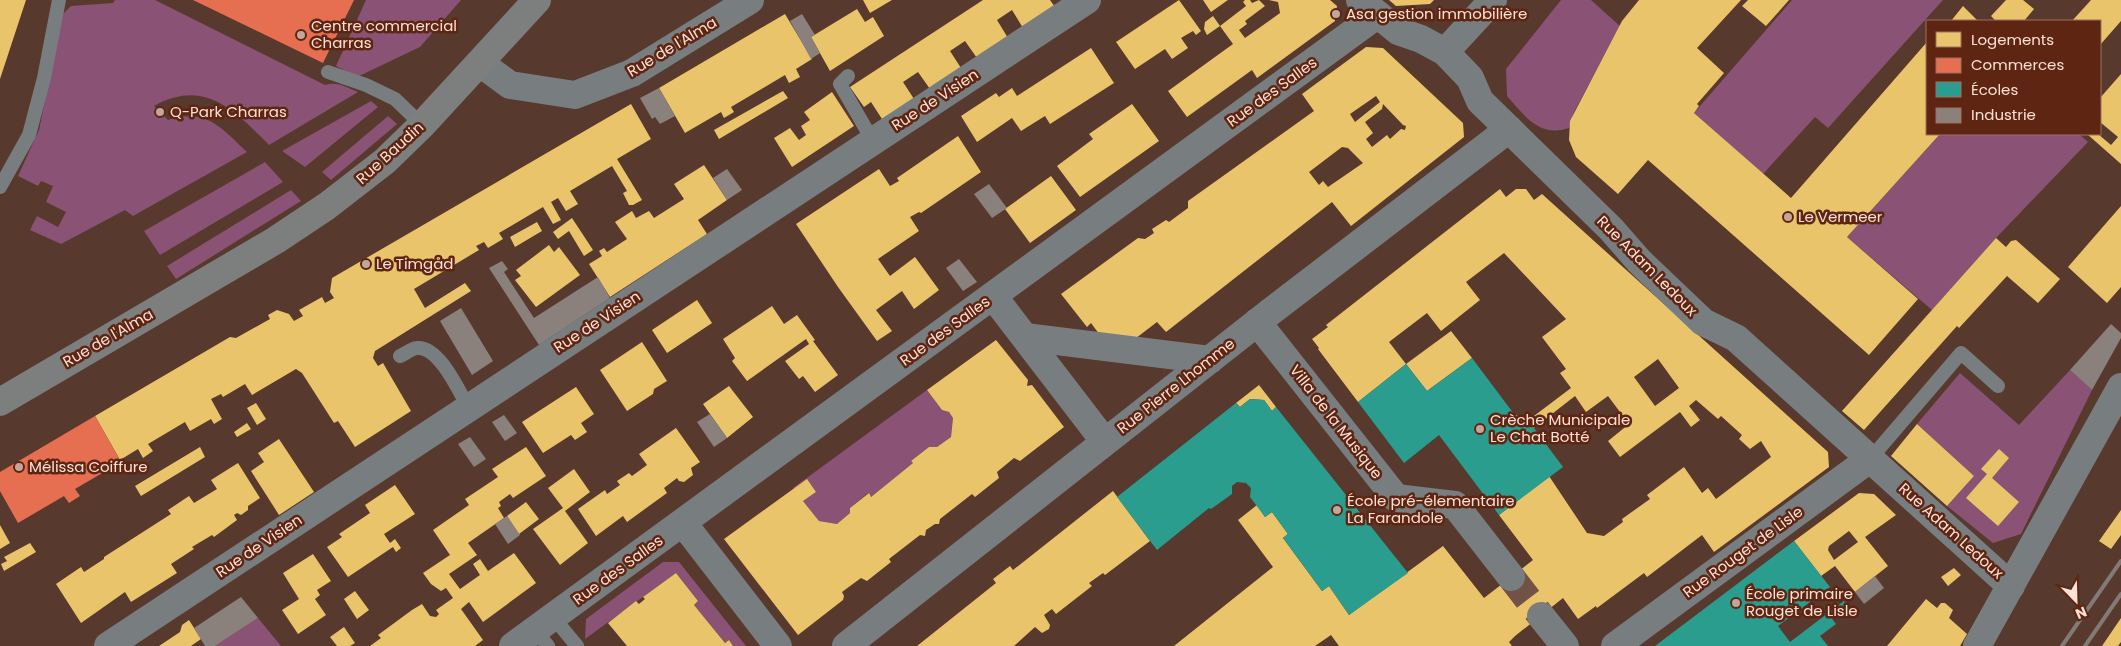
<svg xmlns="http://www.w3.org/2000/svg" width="2121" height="646" font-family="Poppins,sans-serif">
	<rect width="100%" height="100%" fill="#58392e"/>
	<!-- green -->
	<path fill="#8a5274" d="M 115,0 L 155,0 L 325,85 C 337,81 346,87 358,92 L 269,145 C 234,110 205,78 154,106 L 168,120 C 207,108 220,127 247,152 L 133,216 L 125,210 L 61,244 L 30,230 L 37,216 L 58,227 L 66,212 L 46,202 L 53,186 L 41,181 L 38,186 L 18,176 L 39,130 L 63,14 L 71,6 L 113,3 Z
		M 366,0 L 461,0 L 420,47 L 357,77 L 336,66 Z
		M 1561,0 L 1591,0 L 1620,26 L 1574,112 L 1569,128 C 1539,138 1525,116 1507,96 L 1506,69 Z
		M 1792,0 L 1943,0 L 1828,128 L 1815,117 L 1763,174 L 1694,113 Z
		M 371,101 L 378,107 L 305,167 L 282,151 Z
		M 388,116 L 397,124 L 331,180 L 322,172 Z
		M 1940,134 L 2079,134 L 2088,142 L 1996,238 L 1932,310 L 1847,237 Z
		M 265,162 L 283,182 L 160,255 L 144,231 Z
		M 291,190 L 301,201 L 176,279 L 167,266 Z
		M 2070,370 L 2092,390 L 2021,534 L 1993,543 L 1947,506 L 1974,476 L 1917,424 L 1960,373 L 2019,425 Z
		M 927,390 L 942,410 L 949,412 L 953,418 L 951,437 L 937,447 L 929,447 L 911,461 L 913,463 L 871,497 L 868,493 L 850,508 L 850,513 L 837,524 L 819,521 L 803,501 L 816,492 L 807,480 L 794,489 L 793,488 Z
		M 663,562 L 679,562 L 746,646 L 733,646 L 729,640 L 725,643 L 694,605 L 698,601 L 676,573 L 585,639 L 586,619 Z
		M 258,618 L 281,646 L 215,646 Z"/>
	<!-- homes -->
	<path fill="#e9c46a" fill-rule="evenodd" d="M 0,0 L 26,0 L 0,79 Z
		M 863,0 L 892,0 L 870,13 Z
		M 983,0 L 1050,0 L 1055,7 L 1023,28 L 1012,10 L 997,20 L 1008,38 L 977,58 L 965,41 L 950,51 L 961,68 L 930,89 L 918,72 L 903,82 L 914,99 L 882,119 L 871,102 L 864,107 L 850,87 Z
		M 1179,0 L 1201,31 L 1196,35 L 1193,31 L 1181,38 L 1188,48 L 1172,59 L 1165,49 L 1135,69 L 1116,42 Z
		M 1203,0 L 1228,0 L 1211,12 Z
		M 1245,0 L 1250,0 L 1252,3 L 1259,0 L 1265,6 L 1245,21 L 1247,24 L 1239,30 L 1245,38 L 1280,13 L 1278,2 L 1269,0 L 1330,0 L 1337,6 L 1335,21 L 1257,78 L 1252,70 L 1187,117 L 1168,91 L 1233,44 L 1220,26 L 1246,6 L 1243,2 Z
		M 1389,0 L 1434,0 L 1430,4 L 1396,6 Z
		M 1639,0 L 1741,0 L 1697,48 L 1724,73 L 1697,104 L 1699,106 L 1694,113 L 1791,198 L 1927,42 L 1927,134 L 1940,134 L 1847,237 L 1918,299 L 1869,355 L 1648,160 L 1618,194 L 1576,157 L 1569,140 L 1570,121 L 1622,21 Z
		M 1748,0 L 1789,0 L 1766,26 L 1742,6 Z
		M 2006,0 L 2023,0 L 2034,9 L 2024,21 L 1996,21 L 1991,16 Z
		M 2091,0 L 2121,0 L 2121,21 L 2100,45 L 2100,21 L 2072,21 Z
		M 1963,6 L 1978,21 L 1951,21 Z
		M 857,9 L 865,22 L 873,17 L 884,36 L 830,71 L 811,37 Z
		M 785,14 L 812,59 L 796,69 L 800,77 L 789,83 L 785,75 L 731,107 L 734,112 L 724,118 L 721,112 L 685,133 L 659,88 Z
		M 1213,16 L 1220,26 L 1207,35 L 1204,29 L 1205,22 Z
		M 1366,47 L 1383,48 L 1463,123 L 1464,137 L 1351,226 L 1332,202 L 1166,332 L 1157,322 L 1127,345 L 1105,342 L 1091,323 L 1087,327 L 1061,294 L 1138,238 L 1145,239 L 1154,233 L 1152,229 L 1166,220 L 1169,222 L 1188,208 L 1188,201 L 1314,111 L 1302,94 ZM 1376,96 L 1380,102 L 1355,122 L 1350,114 ZM 1383,104 L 1403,125 L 1406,126 L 1405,130 L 1401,129 L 1390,139 L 1387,135 L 1372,147 L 1366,139 L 1373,133 L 1365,122 L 1382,109 ZM 1342,147 L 1348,148 L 1363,163 L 1328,187 L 1323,181 L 1319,185 L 1309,172 Z
		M 1091,48 L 1114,83 L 1050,124 L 1045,116 L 1021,131 L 1012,118 L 977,142 L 961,116 L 996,93 L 999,97 L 1012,88 L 1017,96 Z
		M 2121,74 L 2121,164 L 2087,134 L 2098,134 L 2111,145 L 2118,137 L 2100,122 L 2100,98 Z
		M 783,91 L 788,98 L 719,139 L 714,130 Z
		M 832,92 L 854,126 L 792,167 L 774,138 L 790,128 L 799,140 L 806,135 L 801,126 L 810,120 L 804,112 Z
		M 631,104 L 651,139 L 617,159 L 642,200 L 633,205 L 629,205 L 623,193 L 627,191 L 612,166 L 570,191 L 578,204 L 566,211 L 558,198 L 551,202 L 561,220 L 553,224 L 543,207 L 499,233 L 503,239 L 488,248 L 484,242 L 476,246 L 479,250 L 414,289 L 425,308 L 465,283 L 471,291 L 375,351 L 373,358 L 378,366 L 383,363 L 411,411 L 355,447 L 338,421 L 334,423 L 302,373 L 296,369 L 252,395 L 245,384 L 223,397 L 221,394 L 211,399 L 222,419 L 214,424 L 211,419 L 190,431 L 185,422 L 148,444 L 153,451 L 143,458 L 138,449 L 120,460 L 95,416 L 230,337 L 236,338 L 270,319 L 268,315 L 277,310 L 289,314 L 294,321 L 303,316 L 299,310 L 322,297 L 325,303 L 334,298 L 330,292 L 332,278 Z
		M 1132,104 L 1159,141 L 1080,197 L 1057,166 L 1093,139 L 1089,134 Z
		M 958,136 L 981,172 L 921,213 L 919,212 L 910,217 L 919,231 L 878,259 L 890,276 L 915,257 L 939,290 L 914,309 L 902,291 L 876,310 L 892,331 L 877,341 L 838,287 L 796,224 L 879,169 L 890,186 L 899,181 L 897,178 Z
		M 704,165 L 727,200 L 698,220 L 707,234 L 610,297 L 589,264 L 602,256 L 599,251 L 604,248 L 607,252 L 627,239 L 615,222 L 632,211 L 636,218 L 649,211 L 654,218 L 684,199 L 674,184 Z
		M 1051,176 L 1076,210 L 1030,243 L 1005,209 Z
		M 1500,189 L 1506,197 L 1516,189 L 1526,189 L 1534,200 L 1542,194 L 1828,452 L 1829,467 L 1714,552 L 1702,535 L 1647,577 L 1644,573 L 1597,608 L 1596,606 L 1578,619 L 1563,598 L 1515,636 L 1509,642 L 1512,646 L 1339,646 L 1331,635 L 1315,646 L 1174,646 L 1273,567 L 1238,520 L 1257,505 L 1265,517 L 1272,512 L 1288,534 L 1283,538 L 1322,591 L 1329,586 L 1349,615 L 1443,546 L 1484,598 L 1533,560 L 1499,515 L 1549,476 L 1587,533 L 1604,536 L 1623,522 L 1622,519 L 1650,499 L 1647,495 L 1684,467 L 1702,493 L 1708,488 L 1716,499 L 1771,457 L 1761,441 L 1750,449 L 1739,439 L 1742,435 L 1721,416 L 1718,419 L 1696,400 L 1689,406 L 1700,420 L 1691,427 L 1680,412 L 1620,457 L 1608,441 L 1629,424 L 1608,396 L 1586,412 L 1575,396 L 1534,428 L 1523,426 L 1515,415 L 1530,419 L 1571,388 L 1560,373 L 1566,369 L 1542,337 L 1566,319 L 1504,253 L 1466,282 L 1480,300 L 1441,331 L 1427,313 L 1389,342 L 1406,364 L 1358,402 L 1318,349 L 1319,348 L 1312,339 L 1328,327 L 1326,325 ZM 1658,359 L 1679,388 L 1655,406 L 1634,377 Z
		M 2121,206 L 2121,287 L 2107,303 L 2068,267 Z
		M 572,218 L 593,250 L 584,256 L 569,231 L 558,239 L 553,232 Z
		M 537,222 L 542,231 L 515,247 L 510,237 Z
		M 1996,238 L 2006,247 L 2011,241 L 2016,240 L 2060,279 L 2038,303 L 2007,276 L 1959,328 L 1957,326 L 1864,430 L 1842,411 Z
		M 549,245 L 554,252 L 559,247 L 580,275 L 536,307 L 515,280 L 521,276 L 516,270 Z
		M 697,300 L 712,323 L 667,353 L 652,330 Z
		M 772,306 L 784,324 L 797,315 L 815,340 L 813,341 L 838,375 L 815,392 L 803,376 L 799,379 L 785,361 L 809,344 L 806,339 L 747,381 L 732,361 L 735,358 L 723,339 Z
		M 1451,331 L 1472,358 L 1427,391 L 1406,364 Z
		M 996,340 L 1028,380 L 1027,386 L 1032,385 L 1064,427 L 1020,461 L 1014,458 L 997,472 L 999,478 L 975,497 L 972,494 L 940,519 L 939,524 L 935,524 L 926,530 L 925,536 L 920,535 L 889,559 L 891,562 L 867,581 L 861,578 L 842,592 L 844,596 L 843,600 L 798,635 L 724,539 L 807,479 L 816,492 L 803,501 L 819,521 L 837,524 L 850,513 L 850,508 L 869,493 L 871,497 L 913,463 L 911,461 L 929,447 L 937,447 L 951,437 L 953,418 L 949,412 L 942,410 L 927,390 Z
		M 642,342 L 667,381 L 654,389 L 653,394 L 627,411 L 600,370 Z
		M 1259,385 L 1276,407 L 1272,411 L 1264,400 L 1250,399 L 1240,407 L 1236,403 Z
		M 729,386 L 753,417 L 727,438 L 703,404 Z
		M 576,387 L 594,414 L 581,423 L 587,432 L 575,440 L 571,435 L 543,453 L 522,422 Z
		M 256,403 L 266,419 L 257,425 L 247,408 Z
		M 247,423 L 251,429 L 237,437 L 234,432 Z
		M 1917,424 L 1974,476 L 1947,506 L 1891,456 Z
		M 676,428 L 700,462 L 691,468 L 693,475 L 684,482 L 679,481 L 677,478 L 664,488 L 667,493 L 627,522 L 623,516 L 596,536 L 578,509 L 605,490 L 607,494 L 620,485 L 617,481 L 629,473 L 632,476 L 647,465 L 639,454 Z
		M 279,439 L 314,492 L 279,515 L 251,471 L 264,462 L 258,453 Z
		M 200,447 L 205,457 L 141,496 L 135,486 Z
		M 526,447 L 546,476 L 513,498 L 510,494 L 499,502 L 501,506 L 498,508 L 504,518 L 468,543 L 477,555 L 449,574 L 460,589 L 480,575 L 473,564 L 480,559 L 488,571 L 514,553 L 536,583 L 483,622 L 469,602 L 461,609 L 483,640 L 475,646 L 370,646 L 381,638 L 378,635 L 412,610 L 422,604 L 430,616 L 436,617 L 439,614 L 436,610 L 453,598 L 446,588 L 441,591 L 431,584 L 423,573 L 450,555 L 433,530 L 469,505 L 465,499 L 498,477 L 492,469 Z
		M 1999,449 L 2009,458 L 1992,478 L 2019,502 L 1998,526 L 1966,498 L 1987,474 L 1981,469 Z
		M 238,463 L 260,498 L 248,506 L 248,510 L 241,515 L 237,513 L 234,515 L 237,520 L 214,537 L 212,535 L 192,547 L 194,549 L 171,564 L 177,573 L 131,602 L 125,592 L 81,623 L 56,584 L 81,567 L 84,572 L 104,559 L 104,557 L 171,514 L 168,510 L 189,496 L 194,503 L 217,489 L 211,480 Z
		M 574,469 L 590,492 L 565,511 L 588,543 L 560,565 L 533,529 L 563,508 L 548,488 Z
		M 395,485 L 415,514 L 384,534 L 390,543 L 395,539 L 401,548 L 396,552 L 393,547 L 348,577 L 327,547 L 342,537 L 339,534 L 370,513 L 365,505 Z
		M 1113,491 L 1150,541 L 1105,575 L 1103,573 L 1089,583 L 1092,586 L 1056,614 L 1052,609 L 1044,615 L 1050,625 L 1049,629 L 1042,633 L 1035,627 L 1014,646 L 917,646 L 996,583 L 993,579 L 1010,566 L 1013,570 Z
		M 1859,493 L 1874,494 L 1896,515 L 1865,537 L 1888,566 L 1855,592 L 1835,566 L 1821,576 L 1794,541 ZM 1849,531 L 1858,542 L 1834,560 L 1828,550 L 1829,546 Z
		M 526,502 L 539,519 L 519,534 L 507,516 Z
		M 2121,510 L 2121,535 L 2111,549 L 2099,541 Z
		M 0,525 L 10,543 L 0,549 Z
		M 30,543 L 36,552 L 4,571 L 1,564 L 7,561 L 4,557 Z
		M 313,554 L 331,581 L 317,590 L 320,595 L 315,599 L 326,615 L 298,634 L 282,610 L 299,599 L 283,573 Z
		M 1954,568 L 1961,575 L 1948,586 L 1941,577 Z
		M 676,573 L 698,601 L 694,605 L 725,643 L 729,640 L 733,646 L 627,646 L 608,623 L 636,601 L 639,604 L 645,599 L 643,597 Z
		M 355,591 L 369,610 L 357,619 L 344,599 Z
		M 1926,599 L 1937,608 L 1941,603 L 1945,603 L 1953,610 L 1949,618 L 1967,634 L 1960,646 L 1887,646 Z
		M 2121,618 L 2121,642 L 2118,646 L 2102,646 Z
		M 189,620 L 201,639 L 191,646 L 159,646 L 180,632 L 182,625 Z
		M 344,627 L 355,643 L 350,646 L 337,646 L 330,637 Z"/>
	<!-- shops -->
	<path fill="#e76f51" d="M 193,0 L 354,0 L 323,63 Z
		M 95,416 L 121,462 L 75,489 L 80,496 L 69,503 L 64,496 L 18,523 L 0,491 L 0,472 Z"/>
	<!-- schools -->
	<path fill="#2a9d8f" d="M 1472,358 L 1523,426 L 1534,428 L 1563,467 L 1499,515 L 1439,435 L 1404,463 L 1358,402 L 1406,364 L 1427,391 Z
		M 1250,399 L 1264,400 L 1272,411 L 1276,407 L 1408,573 L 1349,615 L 1329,586 L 1322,591 L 1283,538 L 1288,534 L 1272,512 L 1265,517 L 1250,497 L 1251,488 L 1246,483 L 1237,482 L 1232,486 L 1232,494 L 1211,509 L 1209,508 L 1157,550 L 1117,497 L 1236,403 L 1240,407 Z
		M 1794,541 L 1830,587 L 1778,626 L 1790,642 L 1844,601 L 1848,606 L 1832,619 L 1836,624 L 1820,636 L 1828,646 L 1655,646 Z"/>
	<!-- industry -->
	<path fill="#8a817c" d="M 802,14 L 815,35 L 811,37 L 820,53 L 811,59 L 790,21 Z
		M 659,88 L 675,116 L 660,124 L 655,117 L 652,119 L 640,98 Z
		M 727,169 L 742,190 L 727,200 L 713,178 Z
		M 989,184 L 1007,208 L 992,218 L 974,194 Z
		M 959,259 L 977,282 L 963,291 L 946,268 Z
		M 502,261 L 508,269 L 504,272 L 534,318 L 598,277 L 610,298 L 539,345 L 489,268 Z
		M 461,308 L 493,361 L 472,375 L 440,321 Z
		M 2111,324 L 2121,333 L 2121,338 L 2092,390 L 2070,370 Z
		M 710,414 L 727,438 L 714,447 L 697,422 Z
		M 504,415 L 517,433 L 505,441 L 492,422 Z
		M 470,437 L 486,459 L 474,467 L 458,444 Z
		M 507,516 L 520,535 L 508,544 L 495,524 Z
		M 1875,576 L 1884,588 L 1864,604 L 1855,592 Z
		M 241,597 L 258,618 L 215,646 L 205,646 L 194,628 Z"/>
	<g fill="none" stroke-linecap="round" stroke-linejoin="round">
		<!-- street-tunnel -->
		<path stroke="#715247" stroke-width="28" stroke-dasharray="28 14" stroke-linecap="butt" d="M 1511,577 L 1541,616"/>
		<!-- lane -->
		<path stroke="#787e7f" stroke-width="14" d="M 328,72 L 366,85 L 395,99 L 422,125
			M 848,76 L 840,84 L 873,141
			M 0,187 L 29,135 L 44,78 L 59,0
			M 400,356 C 405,354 412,348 417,348 C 439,346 459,391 468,407
			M 1871,458 L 1961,353 L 1998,386
			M 553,617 L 577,646
			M 535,630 L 548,646"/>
		<!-- street -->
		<path stroke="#787e7f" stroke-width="28" d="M 1360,0 L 1398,31 L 1421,39 L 1445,52 L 1470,78 L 1480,101 L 1611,229 L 1639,261 L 1703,322 L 1736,338 L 2011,586
			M 1445,52 L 1493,0
			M 480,63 L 510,85 L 575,95 L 632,73 L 750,0
			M 993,296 L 1105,442
			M 1257,322 L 1396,498 L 1455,505 L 1511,577
			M 1025,337 L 1210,360
			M 683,523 L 778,646
			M 1541,616 L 1565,646
			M 108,646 L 1087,0
			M 513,646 L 1377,15
			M 846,646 L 1269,313 L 1509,129
			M 1615,646 L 1871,458
			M 1977,646 L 2121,387"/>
		<!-- secondary -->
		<path stroke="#7d7f7e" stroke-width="28" d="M 0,402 L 276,240 L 327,206 L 385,161 L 422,125 L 537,0"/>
		<!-- rail -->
		<path stroke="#817a77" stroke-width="4" d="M 2062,646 L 2121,561
			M 2085,646 L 2121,594"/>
	</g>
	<!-- markers -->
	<g fill="#c3a69b" stroke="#5e2612" stroke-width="2">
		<circle cx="1336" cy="14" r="5"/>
		<circle cx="301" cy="35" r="5"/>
		<circle cx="160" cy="112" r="5"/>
		<circle cx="1788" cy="217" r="5"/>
		<circle cx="366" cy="264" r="5"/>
		<circle cx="1480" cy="429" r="5"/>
		<circle cx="19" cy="467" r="5"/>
		<circle cx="1337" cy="510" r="5"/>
		<circle cx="1736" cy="603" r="5"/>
	</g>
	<g text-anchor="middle" stroke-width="5" stroke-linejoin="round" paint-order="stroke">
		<!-- poi labels -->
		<g font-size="15" fill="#fde0d6" stroke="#5e2612" text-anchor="start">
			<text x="1346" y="19">Asa gestion immobilière</text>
			<text x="311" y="31">Centre commercial<tspan x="311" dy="17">Charras</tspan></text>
			<text x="170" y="117">Q-Park Charras</text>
			<text x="1798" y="222">Le Vermeer</text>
			<text x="376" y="269">Le Timgåd</text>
			<text x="1490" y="425">Crèche Municipale<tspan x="1490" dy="17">Le Chat Botté</tspan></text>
			<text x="29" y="472">Mélissa Coiffure</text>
			<text x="1347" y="506">École pré-élementaire<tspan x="1347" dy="17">La Farandole</tspan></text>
			<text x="1746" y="599">École primaire<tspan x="1746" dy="17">Rouget de Lisle</tspan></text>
		</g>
		<!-- street labels -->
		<g font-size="15" fill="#fde0d6" stroke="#5e2612">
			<text transform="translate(672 47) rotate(-31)" y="5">Rue de l'Alma</text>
			<text transform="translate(1272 92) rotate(-36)" y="5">Rue des Salles</text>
			<text transform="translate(935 100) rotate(-33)" y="5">Rue de Visien</text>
			<text transform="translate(390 153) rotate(-42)" y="5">Rue Baudin</text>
			<text transform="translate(1647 266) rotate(45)" y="5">Rue Adam Ledoux</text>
			<text transform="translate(597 322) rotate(-33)" y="5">Rue de Visien</text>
			<text transform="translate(945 331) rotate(-36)" y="5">Rue des Salles</text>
			<text transform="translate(108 338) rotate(-30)" y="5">Rue de l'Alma</text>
			<text transform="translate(1176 386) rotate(-38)" y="5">Rue Pierre Lhomme</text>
			<text transform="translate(1336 422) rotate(52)" y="5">Villa de la Musique</text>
			<text transform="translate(1951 531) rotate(42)" y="5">Rue Adam Ledoux</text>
			<text transform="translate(259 546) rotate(-34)" y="5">Rue de Visien</text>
			<text transform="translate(1743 552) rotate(-36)" y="5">Rue Rouget de Lisle</text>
			<text transform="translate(618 570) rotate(-36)" y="5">Rue des Salles</text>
		</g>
	</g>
	<!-- legend -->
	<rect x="1926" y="20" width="175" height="115" fill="#5e2612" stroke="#9e7060"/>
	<rect x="1936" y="32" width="25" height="15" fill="#e9c46a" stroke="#9e7060"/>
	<text x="1971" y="45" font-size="15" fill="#fde0d6">Logements</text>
	<rect x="1936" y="58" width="25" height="15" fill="#e76f51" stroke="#9e7060"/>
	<text x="1971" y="70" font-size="15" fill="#fde0d6">Commerces</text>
	<rect x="1936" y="82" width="25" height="15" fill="#2a9d8f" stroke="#9e7060"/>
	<text x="1971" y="95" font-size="15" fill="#fde0d6">Écoles</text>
	<rect x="1936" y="108" width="25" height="15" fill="#8a817c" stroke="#9e7060"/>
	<text x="1971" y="120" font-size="15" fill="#fde0d6">Industrie</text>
	<!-- north arrow -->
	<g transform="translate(2076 601) rotate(157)" stroke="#5e2612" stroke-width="4" paint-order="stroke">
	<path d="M0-4L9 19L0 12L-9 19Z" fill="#fde0d6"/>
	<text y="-8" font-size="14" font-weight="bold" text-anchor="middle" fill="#fde0d6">N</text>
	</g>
</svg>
